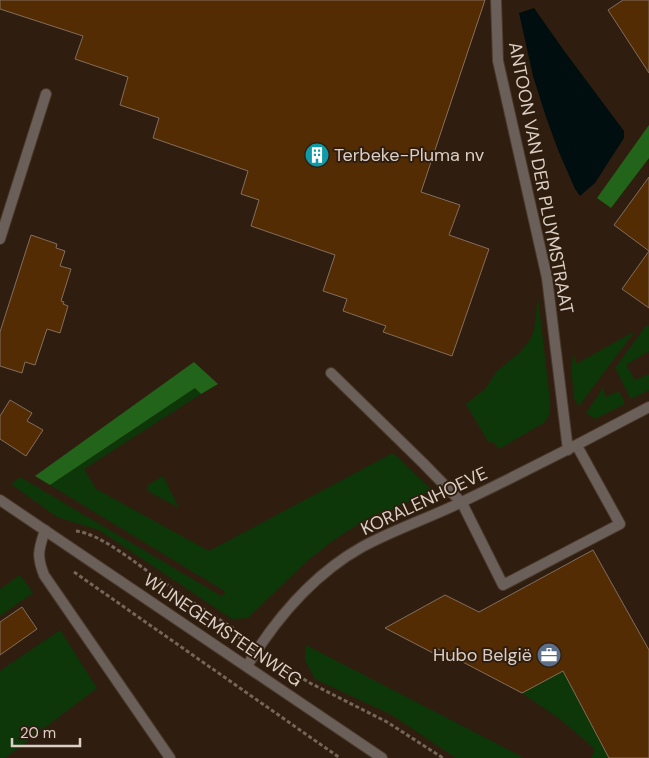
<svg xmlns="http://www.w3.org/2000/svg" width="649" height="758" font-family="'DM Sans',sans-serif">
	<rect width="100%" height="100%" fill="#2f1e0f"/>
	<!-- green -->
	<path fill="#0d3708" d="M 538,298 L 550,401 L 550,413 L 545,422 L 499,449 L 493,442 L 489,443 L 466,404 L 485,389 L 497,371 L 520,352 L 530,340 L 534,330 Z
		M 649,325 L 649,351 L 626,365 L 635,380 L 649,374 L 649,390 L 631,399 L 615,368 L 645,327 Z
		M 635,331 L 579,406 L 574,399 L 571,366 L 575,354 L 576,364 Z
		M 195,388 L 201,394 L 84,469 L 96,489 L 209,551 L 393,453 L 433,491 L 357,525 L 334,540 L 307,561 L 248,618 L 232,619 L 99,530 L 57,517 L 11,484 L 20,477 L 221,596 L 226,592 L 50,485 Z
		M 603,388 L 606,397 L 619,391 L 625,404 L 595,419 L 586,413 Z
		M 163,476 L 179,508 L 148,491 L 147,488 L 148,485 Z
		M 20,575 L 33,593 L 0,616 L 0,589 Z
		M 60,630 L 97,688 L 5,758 L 0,758 L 0,671 Z
		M 306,645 L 509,750 L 524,758 L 456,758 L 392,715 L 315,679 L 305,660 Z
		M 590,656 L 573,690 L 609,758 L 591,758 L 595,749 L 561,720 L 522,693 Z"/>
	<!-- forest -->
	<path fill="#21641a" d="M 649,125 L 649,158 L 611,208 L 597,198 Z
		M 194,362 L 218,384 L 201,394 L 195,388 L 50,485 L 35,476 Z"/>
	<!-- water -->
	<path fill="#000e10" d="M 534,8 L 565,52 L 624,131 L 624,138 L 595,183 L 580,196 L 575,189 L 558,150 L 546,117 L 533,76 L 519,13 Z"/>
	<!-- building -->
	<path fill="#532c04" stroke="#836d5d" d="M 0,0 L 485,0 L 421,192 L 460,205 L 449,235 L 489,249 L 452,356 L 383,332 L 386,326 L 343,311 L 347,299 L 323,291 L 335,255 L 251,226 L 259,200 L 241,194 L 248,171 L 153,138 L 159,118 L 120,105 L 128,77 L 75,59 L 83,36 L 0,9 Z
		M 623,0 L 649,0 L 649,73 L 608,10 Z
		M 649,177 L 649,308 L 622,289 L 649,251 L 614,225 Z
		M 31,235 L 57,244 L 56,248 L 65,251 L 60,266 L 71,269 L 61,301 L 64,302 L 63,304 L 68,306 L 60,333 L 47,329 L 35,365 L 25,362 L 22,373 L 0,366 L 0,332 Z
		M 10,400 L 32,413 L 27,421 L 43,430 L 26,456 L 0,439 L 0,416 Z
		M 593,550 L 649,650 L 649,758 L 609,758 L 563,671 L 522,693 L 436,648 L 433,653 L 385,628 L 445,595 L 479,612 Z
		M 22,607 L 37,629 L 0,655 L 0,622 Z"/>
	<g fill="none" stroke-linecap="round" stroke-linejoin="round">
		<defs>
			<path id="service" d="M 331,373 L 423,463 L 462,503 L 503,585 L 620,524 L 577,446"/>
			<path id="minor" d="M 496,0 L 498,61 L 547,278 L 568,450
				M 0,239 L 46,94
				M 45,530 C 39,549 36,555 44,575 L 170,758
				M 247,666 C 275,620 314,574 362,547 C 395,529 432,517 466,500 C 528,470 589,439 649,407"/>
			<path id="tertiary" d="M 0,500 L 382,758"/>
		</defs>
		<!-- service casing -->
		<use href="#service" stroke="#4b3a2c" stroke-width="12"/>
		<!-- minor casing -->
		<use href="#minor" stroke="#4b3a2c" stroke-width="12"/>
		<!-- tertiary casing -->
		<use href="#tertiary" stroke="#4b3a2c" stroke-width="12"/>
		<!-- path -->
		<path stroke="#756659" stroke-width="3" stroke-dasharray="4 2.5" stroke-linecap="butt" d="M 76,531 C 101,534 135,563 156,577 C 181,594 207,612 233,628 C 238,632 238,639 244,642
			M 74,572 L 340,758
			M 270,659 L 310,683 L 387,722 L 443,758"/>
		<!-- service -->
		<use href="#service" stroke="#6a5f59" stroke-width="10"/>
		<!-- minor -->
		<use href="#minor" stroke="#6a5f59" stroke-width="10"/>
		<!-- tertiary -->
		<use href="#tertiary" stroke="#6a5f59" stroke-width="10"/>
	</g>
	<!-- icons -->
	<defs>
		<symbol id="building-disc" viewBox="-11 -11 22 22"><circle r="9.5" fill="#0f9aa8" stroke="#2f1e0f"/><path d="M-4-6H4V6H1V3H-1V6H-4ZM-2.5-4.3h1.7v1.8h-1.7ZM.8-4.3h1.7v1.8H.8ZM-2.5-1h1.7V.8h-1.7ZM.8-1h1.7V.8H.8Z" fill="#fff"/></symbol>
		<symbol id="office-disc" viewBox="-11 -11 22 22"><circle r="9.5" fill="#5c6f8a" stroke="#2f1e0f"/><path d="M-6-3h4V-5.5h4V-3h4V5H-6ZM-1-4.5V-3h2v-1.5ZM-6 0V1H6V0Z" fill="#fff"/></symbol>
	</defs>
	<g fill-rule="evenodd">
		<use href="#building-disc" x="303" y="141" width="28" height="28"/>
		<use href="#office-disc" x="535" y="641" width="28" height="28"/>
	</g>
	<g text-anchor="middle" stroke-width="4" stroke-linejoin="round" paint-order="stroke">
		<!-- poi labels -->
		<g font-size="18" fill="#dbcfc6" stroke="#2f1e0f" text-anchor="start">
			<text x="334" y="161">Terbeke-Pluma nv</text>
			<text x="532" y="661" text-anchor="end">Hubo België</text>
		</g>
		<!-- street labels -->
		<g font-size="18" fill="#dbcfc6" stroke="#2f1e0f">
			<text transform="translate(541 178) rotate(79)" y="6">ANTOON VAN DER PLUYMSTRAAT</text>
			<text transform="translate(424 501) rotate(-25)" y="6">KORALENHOEVE</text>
			<text transform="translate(223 630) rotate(34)" y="6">WIJNEGEMSTEENWEG</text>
		</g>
	</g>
	<!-- scale -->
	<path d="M12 738v8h68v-8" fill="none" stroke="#dbcfc6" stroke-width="2.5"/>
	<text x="20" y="738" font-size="15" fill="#dbcfc6" stroke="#2f1e0f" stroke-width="4" paint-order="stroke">20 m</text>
</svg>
